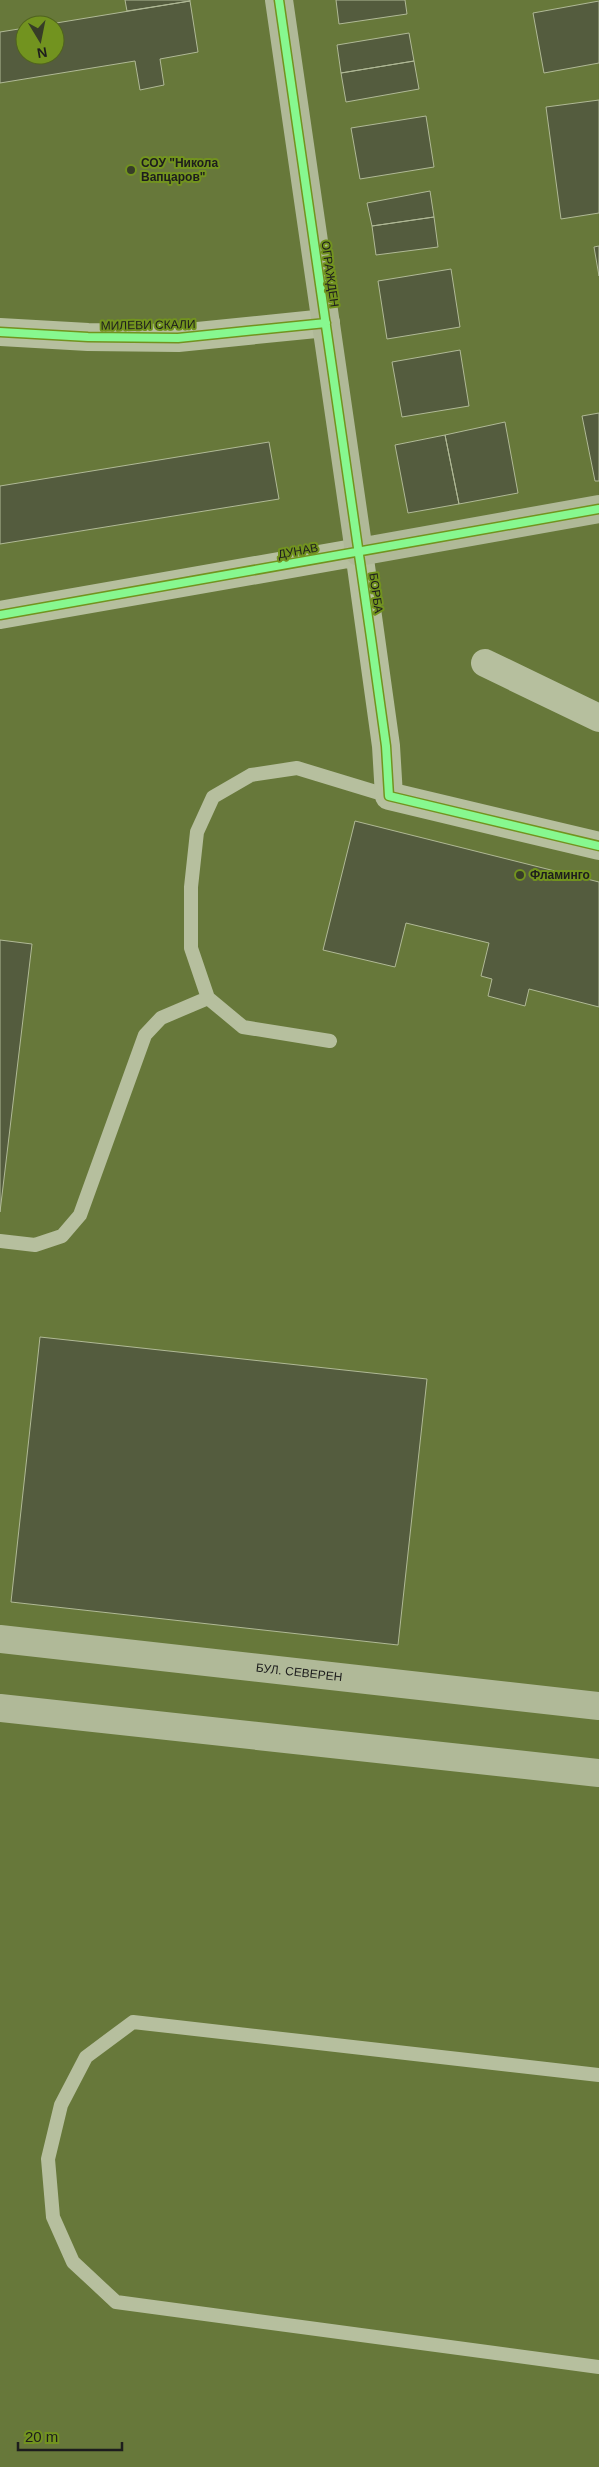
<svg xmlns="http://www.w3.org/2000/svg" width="599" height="2467" font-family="Arial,sans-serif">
	<rect width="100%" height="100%" fill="#67783a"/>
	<!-- building -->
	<path fill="#545c3e" stroke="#b0b996" d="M 125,0 L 190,0 L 190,1 L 127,11 Z
		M 336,0 L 405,0 L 407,14 L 339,24 Z
		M 190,1 L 198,52 L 160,59 L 164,85 L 140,90 L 135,61 L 0,83 L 0,32 L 25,28 L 25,55 L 55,55 L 55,25 L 44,25 Z
		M 599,1 L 599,63 L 544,73 L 533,13 Z
		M 409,33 L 414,61 L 341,73 L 337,45 Z
		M 414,61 L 419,89 L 346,102 L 341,73 Z
		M 599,100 L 599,213 L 561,219 L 546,107 Z
		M 426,116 L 434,167 L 360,179 L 351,128 Z
		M 430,191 L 434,217 L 372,226 L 367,203 Z
		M 434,217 L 438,247 L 376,255 L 372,226 Z
		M 599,246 L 599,276 L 594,247 Z
		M 451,269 L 460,327 L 387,339 L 378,281 Z
		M 460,350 L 469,406 L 402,417 L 392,362 Z
		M 599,413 L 599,481 L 595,481 L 582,416 Z
		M 505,422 L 518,493 L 459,504 L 445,435 Z
		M 445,435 L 459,504 L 408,513 L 395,445 Z
		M 269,442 L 279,499 L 0,544 L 0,486 Z
		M 355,821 L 599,882 L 599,1007 L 529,989 L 525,1006 L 488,996 L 492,979 L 481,976 L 489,943 L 406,923 L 395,967 L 323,950 Z
		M 0,940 L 32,944 L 0,1212 Z
		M 40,1337 L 427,1379 L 398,1645 L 11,1602 Z"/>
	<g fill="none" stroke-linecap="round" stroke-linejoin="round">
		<!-- lane -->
		<path stroke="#b6bf9e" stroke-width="14" d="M 330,1041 L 243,1027 L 208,998 L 191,948 L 191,887 L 197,832 L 213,797 L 251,775 L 297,768 L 389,796
			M 0,1241 L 35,1245 L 62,1236 L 80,1215 L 145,1035 L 161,1018 L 208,998
			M 599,2075 L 133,2022 L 86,2057 L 61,2105 L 48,2159 L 53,2217 L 73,2262 L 116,2302 L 599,2367"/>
		<!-- street -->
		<path stroke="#b6bf9e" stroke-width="28" d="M 0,332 L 88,337 L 178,338 L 326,323
			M 0,615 L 359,552 L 386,746 L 389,796 L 599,846
			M 485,663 L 599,718"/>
		<!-- secondary -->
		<g stroke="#b0b998" stroke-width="28">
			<path d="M 279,0 L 359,552 L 599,509"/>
			<path id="s1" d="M 0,1639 L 599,1706"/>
			<path d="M 0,1708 L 599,1773"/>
		</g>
		<defs>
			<path id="cycleway" d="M 279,0 L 371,638 L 386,746 L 389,796 L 599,846
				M 0,332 L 88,337 L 178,338 L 326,323
				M 0,615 L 599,509"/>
		</defs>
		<!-- cycleway casing -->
		<use href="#cycleway" stroke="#72931f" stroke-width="11"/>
		<!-- cycleway -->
		<use href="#cycleway" stroke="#87f88f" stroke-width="8"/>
	</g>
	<!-- markers -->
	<g fill="#373d27" stroke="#72931f" stroke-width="2">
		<circle cx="131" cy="170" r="5"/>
		<circle cx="520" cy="875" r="5"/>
	</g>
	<g text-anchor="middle" stroke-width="4" stroke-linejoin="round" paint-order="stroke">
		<!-- poi labels -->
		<g font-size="12" font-weight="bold" fill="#1d1d1d" stroke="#72931f" text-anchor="start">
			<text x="141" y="167">СОУ "Никола<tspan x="141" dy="14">Вапцаров"</tspan></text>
			<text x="530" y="879">Фламинго</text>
		</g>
		<!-- street labels -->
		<g font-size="12" fill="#1d1d1d" stroke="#72931f">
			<text transform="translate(330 274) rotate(82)" y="4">ОГРАЖДЕН</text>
			<text transform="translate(148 325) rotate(-1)" y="4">МИЛЕВИ СКАЛИ</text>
			<text transform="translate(298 551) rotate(-10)" y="4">ДУНАВ</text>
			<text transform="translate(376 593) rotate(82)" y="4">БОРБА</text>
			<text dy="4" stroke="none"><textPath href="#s1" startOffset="301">БУЛ. СЕВЕРЕН</textPath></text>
		</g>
	</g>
	<!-- north arrow -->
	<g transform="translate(40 40) rotate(170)"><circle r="24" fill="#72931f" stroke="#50641e"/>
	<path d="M0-4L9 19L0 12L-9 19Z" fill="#373d27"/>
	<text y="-8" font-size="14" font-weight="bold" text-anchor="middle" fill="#1d1d1d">N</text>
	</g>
	<!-- scale -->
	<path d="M18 2442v8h104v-8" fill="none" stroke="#1d1d1d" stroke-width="2.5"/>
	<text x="25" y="2442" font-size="15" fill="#1d1d1d" stroke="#72931f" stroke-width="4" paint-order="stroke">20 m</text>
</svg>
